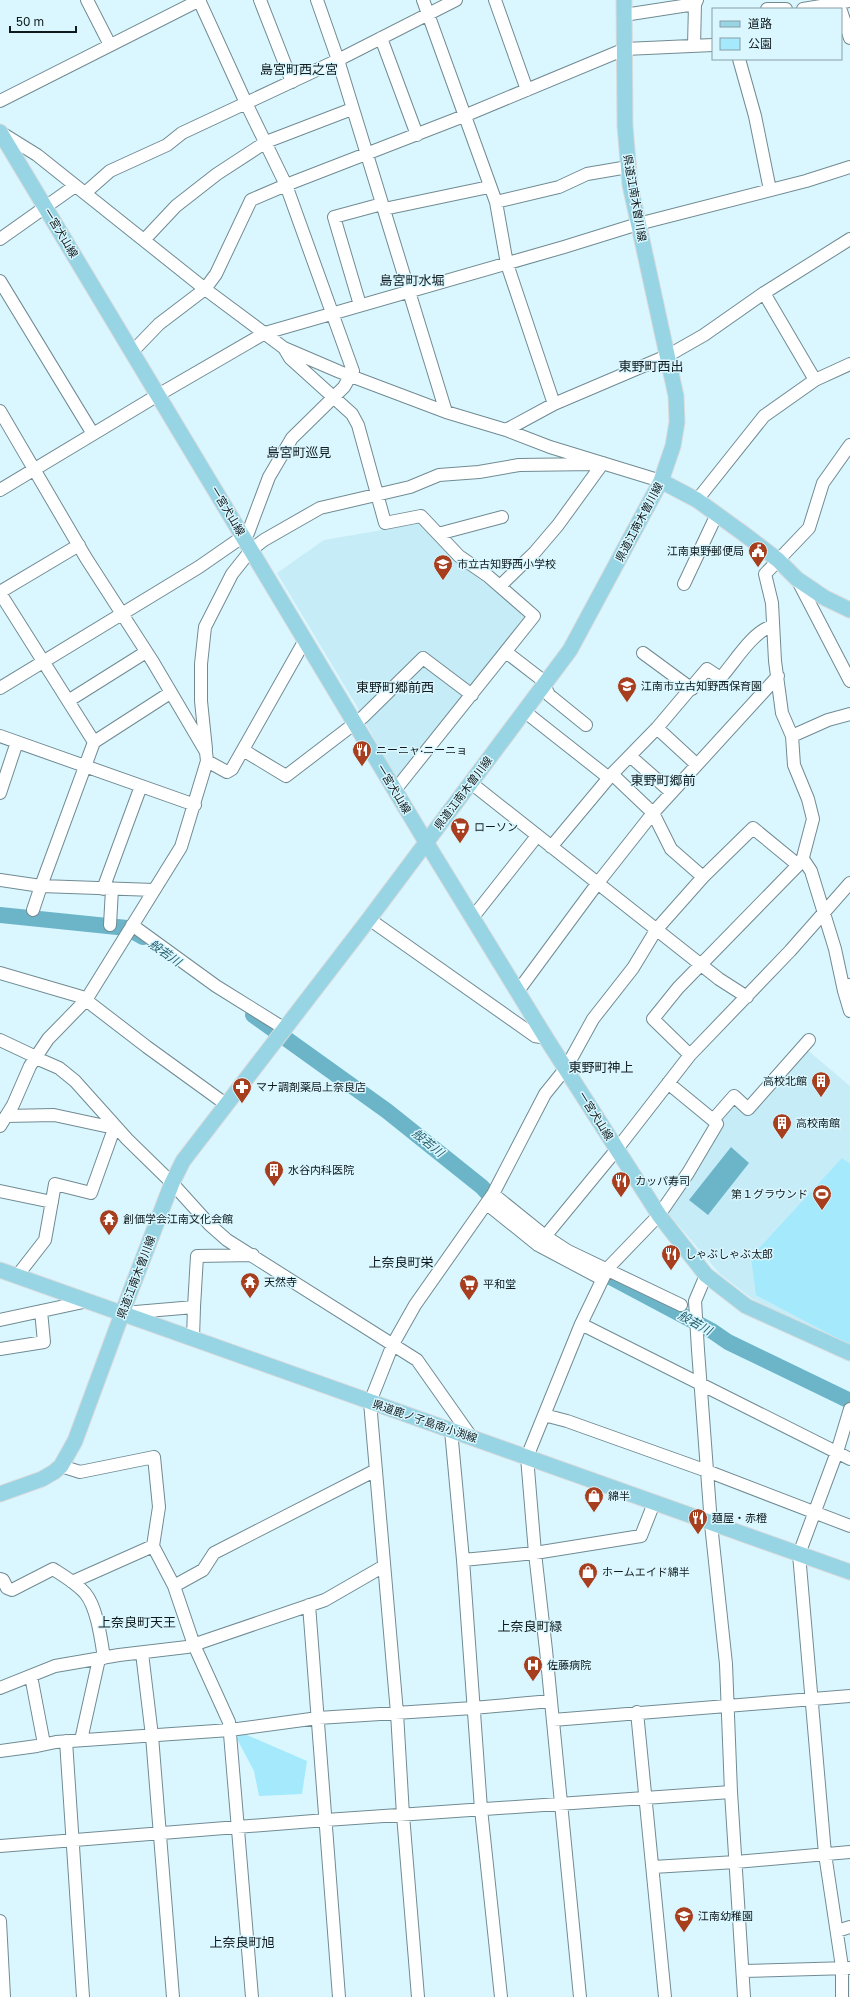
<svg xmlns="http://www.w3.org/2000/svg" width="850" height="1997" font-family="'Golos Text','Noto Sans JP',sans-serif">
	<rect width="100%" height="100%" fill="#daf7ff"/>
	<!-- built -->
	<path fill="#c6ecf7" d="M 423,523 L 469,571 L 532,618 L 397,781 L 355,703 L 277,573 L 324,540 Z
		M 805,1048 L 850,1086 L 850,1349 L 751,1298 L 720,1274 L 667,1212 L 733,1098 L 747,1111 Z"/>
	<!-- green -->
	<path fill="#a5e9fc" d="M 842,1158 L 850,1164 L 850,1345 L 756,1295 L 751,1257 Z
		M 240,1732 L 307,1761 L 302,1794 L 259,1796 L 254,1771 L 237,1739 Z"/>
	<!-- water -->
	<path fill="#6cb5c9" d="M 731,1147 L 749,1163 L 708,1215 L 689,1200 Z"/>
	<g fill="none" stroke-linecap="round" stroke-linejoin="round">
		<!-- river -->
		<path stroke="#6cb5c9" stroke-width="16" d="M 0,915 L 127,928 L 143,937
			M 253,1015 L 387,1111 L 482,1187 L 501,1208
			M 601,1272 L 712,1331 L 728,1342 L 850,1401"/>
		<defs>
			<path id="minor" d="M 87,0 L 110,45
				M 260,0 L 292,82
				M 317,0 L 338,60 L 446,412
				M 423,0 L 496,202 L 507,264 L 554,404
				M 495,0 L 527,90
				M 767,9 L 786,9
				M 803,9 L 850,1
				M 841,11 L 850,38
				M 624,15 L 695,4
				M 381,38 L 417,135
				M 694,46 L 695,4 L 697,0
				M 739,59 L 755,116 L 770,190
				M 0,101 L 200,0
				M 0,132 L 37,155 L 205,289 L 284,348 L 340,372 L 446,412 L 506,430 L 550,447 L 661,481
				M 85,193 L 110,171 L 167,145 L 182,133 L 338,60 L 456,0
				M 496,202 L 559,187 L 587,174 L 628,167
				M 384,209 L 489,187
				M 0,239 L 75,186
				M 145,239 L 176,206 L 217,174 L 266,142 L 352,109
				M 0,281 L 93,434
				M 764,293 L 815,380
				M 360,305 L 334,217 L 382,204
				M 284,348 L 290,358 L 352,414 L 358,425 L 385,523 L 421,516 L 459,556 L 488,576 L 534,616 L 395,790
				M 132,352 L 159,324 L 205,289 L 216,274 L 251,200 L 286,185 L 464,116 L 625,49 L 713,45
				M 0,411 L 86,558 L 153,662 L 206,752 L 207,761 L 181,847 L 86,1000 L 48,1039 L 30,1066 L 13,1105 L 0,1126
				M 506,430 L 554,404 L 669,355 L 704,335 L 764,293 L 850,239
				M 850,445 L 823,483 L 809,528 L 765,574 L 772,603 L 775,661 L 782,713 L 792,736 L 794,765 L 808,799 L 813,819 L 802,861 L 678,988 L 653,1019 L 690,1055 L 790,951 L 850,883
				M 0,490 L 158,395 L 265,333 L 564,247 L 638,224 L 806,181 L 850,167
				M 697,500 L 764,416 L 815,380 L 850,364
				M 438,534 L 502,517
				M 797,579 L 850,681
				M 684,584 L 717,514
				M 500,586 L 535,552 L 558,525 L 603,463
				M 0,592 L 79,545
				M 0,593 L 94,742 L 41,886 L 33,910
				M 506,652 L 541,679 L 549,695 L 586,725
				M 643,653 L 692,689
				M 0,688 L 199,567 L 248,533 L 269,477 L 292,438 L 344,387 L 353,371 L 286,185 L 246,103 L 199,0
				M 68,701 L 146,652
				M 524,711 L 609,778
				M 657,728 L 696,764
				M 0,736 L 195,805
				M 792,736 L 828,720 L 850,714
				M 94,742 L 170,693
				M 206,749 L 201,701 L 201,664 L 205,627 L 232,574 L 251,550 L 264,540 L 320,508 L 410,487 L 439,475 L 479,472 L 519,465 L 596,464
				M 243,750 L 286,776 L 363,717 L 423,658 L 472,695
				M 630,756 L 671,792
				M 207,761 L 227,772 L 232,769 L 305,640
				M 612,774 L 653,813 L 671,849 L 703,877
				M 471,783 L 719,979 L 747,997
				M 0,793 L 17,742
				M 551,847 L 612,774 L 657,728 L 707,669 L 719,677 L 723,675 C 736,660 754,630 773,626
				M 803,859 L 811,871 L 835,949 L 844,991
				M 0,880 L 41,886 L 154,890
				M 103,889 L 141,786
				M 473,917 L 537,836
				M 369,919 L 535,1036 L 546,1038
				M 110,925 L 112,889
				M 132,925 L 216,986 L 285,1029
				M 0,973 L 82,997 L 147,1047 L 227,1105
				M 849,985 L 844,991 L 850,1011
				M 518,991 L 597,884 L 653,813 L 778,676
				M 0,1040 L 36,1057
				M 36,1058 L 59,1068 L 75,1081 L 127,1139 L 172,1183 L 210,1225 L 227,1240 L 417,1360 L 472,1438
				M 668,1083 L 713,1120
				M 6,1116 L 54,1115 L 105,1126 L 115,1126 L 91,1193 L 55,1184 L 45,1240 L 17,1276
				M 0,1191 L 52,1202
				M 493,1194 L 545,1236 L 568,1251 L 681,1305
				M 487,1204 L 538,1245 L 602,1279
				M 538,1245 L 617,1149 L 690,1055
				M 706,1275 L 695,1301 L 698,1350 L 711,1524 L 726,1664 L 731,1792 L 744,1997
				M 124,1313 L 194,1307 L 197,1256 L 253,1255
				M 0,1320 L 88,1301
				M 581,1324 L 850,1459
				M 193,1338 L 194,1307
				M 0,1349 L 44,1342 L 41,1311
				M 544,1415 L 567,1421 L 707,1471 L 850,1526
				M 451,1430 L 463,1560 L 481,1809 L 501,1997
				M 61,1466 L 80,1472 L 154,1457 L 159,1507 L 153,1546 L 174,1586 L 194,1645 L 229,1722 L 252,1997
				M 463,1560 L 535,1553 L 641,1536 L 654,1503
				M 0,1579 L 3,1580 L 7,1588 L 12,1590 L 53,1569 C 64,1576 76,1583 85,1593 C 97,1607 101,1639 104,1658
				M 72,1582 L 153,1546
				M 174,1586 L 203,1570 L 214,1553 L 376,1470
				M 309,1605 L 339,1997
				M 142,1653 L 152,1736 L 173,1997
				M 31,1676 L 44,1744
				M 0,1688 L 55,1666 L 119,1655 L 187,1647 L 325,1600 L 384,1566
				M 637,1712 L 665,1997
				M 553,1720 L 850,1696
				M 81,1740 L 99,1659
				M 66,1741 L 83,1997
				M 0,1751 L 37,1746 L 56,1742 L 230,1730 L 318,1718 L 473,1708 L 551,1701
				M 0,1846 L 326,1820 L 731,1792
				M 653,1867 L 736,1862 L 850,1852
				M 0,1921 L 4,1997
				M 837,1931 L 850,1927
				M 743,1971 L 849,1968
				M 418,1997 L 403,1815 L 397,1713 L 370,1402 L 393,1344 L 415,1305 L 493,1194 L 545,1094 L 566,1068 L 593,1019 L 633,968 L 656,930 L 703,877 L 753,828 L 798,865
				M 580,1997 L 546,1650 L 535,1553 L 527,1457 L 581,1324 L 608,1268 L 659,1215 L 688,1173 L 717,1124 L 713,1120 L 734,1096 L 748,1109 L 809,1040
				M 842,1997 L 842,1967 L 825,1854 L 799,1554 L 837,1452 L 850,1409"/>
			<path id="major" d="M 0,132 L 426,842 L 546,1038 L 659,1215 L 706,1275 L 746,1306 L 850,1353
				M 661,481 L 697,500 L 744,534 L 778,560 L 797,579 L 825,598 L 850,610
				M 0,1270 L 850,1572
				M 0,1494 L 42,1479 L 54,1472 L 61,1466 L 75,1441 L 129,1295 L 172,1183 L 183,1161 L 369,919 L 570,650 L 661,481 L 673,446 L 677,422 L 676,396 L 630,185 L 625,126 L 624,0"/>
		</defs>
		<!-- minor casing -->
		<use href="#minor" stroke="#718b93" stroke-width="14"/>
		<!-- major casing -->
		<use href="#major" stroke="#d9dadb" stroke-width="17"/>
		<!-- minor -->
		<use href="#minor" stroke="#fff" stroke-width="12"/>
		<!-- major -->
		<use href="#major" stroke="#97d5e5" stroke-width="15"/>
	</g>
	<!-- icons -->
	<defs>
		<symbol id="civic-pin" viewBox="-11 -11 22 30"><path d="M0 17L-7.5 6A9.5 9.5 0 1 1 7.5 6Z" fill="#a73f1f" stroke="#daf7ff"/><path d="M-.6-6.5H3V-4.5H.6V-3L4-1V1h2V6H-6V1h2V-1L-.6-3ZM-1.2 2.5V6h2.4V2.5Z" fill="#fff"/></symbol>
		<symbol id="school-pin" viewBox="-11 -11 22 30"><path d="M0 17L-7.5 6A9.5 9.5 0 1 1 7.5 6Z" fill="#a73f1f" stroke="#daf7ff"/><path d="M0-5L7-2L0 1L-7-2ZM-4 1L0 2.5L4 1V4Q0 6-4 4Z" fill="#fff"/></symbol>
		<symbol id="restaurant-pin" viewBox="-11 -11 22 30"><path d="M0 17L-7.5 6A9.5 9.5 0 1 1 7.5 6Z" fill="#a73f1f" stroke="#daf7ff"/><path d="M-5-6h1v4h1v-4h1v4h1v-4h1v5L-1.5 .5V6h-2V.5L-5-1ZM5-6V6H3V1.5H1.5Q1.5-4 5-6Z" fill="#fff"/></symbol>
		<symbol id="supermarket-pin" viewBox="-11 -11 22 30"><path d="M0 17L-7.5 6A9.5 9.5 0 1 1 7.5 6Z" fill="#a73f1f" stroke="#daf7ff"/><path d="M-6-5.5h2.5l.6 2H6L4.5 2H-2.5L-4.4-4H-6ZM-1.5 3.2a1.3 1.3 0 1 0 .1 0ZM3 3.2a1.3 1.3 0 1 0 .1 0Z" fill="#fff"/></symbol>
		<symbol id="building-pin" viewBox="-11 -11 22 30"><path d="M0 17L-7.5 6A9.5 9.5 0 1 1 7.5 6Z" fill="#a73f1f" stroke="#daf7ff"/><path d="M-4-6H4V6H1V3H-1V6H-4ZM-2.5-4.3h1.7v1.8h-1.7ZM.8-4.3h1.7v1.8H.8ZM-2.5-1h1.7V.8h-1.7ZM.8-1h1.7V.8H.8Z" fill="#fff"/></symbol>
		<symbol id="pharmacy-pin" viewBox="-11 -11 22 30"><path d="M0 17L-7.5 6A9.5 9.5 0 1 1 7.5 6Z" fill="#a73f1f" stroke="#daf7ff"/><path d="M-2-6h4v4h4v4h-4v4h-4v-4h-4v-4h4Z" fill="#fff"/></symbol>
		<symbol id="stadium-pin" viewBox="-11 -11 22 30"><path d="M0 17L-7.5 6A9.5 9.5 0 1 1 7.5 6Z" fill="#a73f1f" stroke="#daf7ff"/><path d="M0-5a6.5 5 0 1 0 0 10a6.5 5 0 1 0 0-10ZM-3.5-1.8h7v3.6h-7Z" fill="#fff"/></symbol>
		<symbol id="temple-pin" viewBox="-11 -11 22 30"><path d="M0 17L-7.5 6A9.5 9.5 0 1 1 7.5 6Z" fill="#a73f1f" stroke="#daf7ff"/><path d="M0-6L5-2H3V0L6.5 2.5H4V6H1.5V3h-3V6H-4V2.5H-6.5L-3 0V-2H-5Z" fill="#fff"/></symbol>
		<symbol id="shop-pin" viewBox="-11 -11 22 30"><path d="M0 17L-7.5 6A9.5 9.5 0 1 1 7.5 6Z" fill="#a73f1f" stroke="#daf7ff"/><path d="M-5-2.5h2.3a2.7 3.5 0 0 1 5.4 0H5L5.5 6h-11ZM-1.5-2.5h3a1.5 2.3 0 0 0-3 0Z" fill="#fff"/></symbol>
		<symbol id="hospital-pin" viewBox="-11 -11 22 30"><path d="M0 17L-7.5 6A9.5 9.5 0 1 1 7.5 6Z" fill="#a73f1f" stroke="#daf7ff"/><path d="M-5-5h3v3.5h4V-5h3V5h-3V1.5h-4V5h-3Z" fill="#fff"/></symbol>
	</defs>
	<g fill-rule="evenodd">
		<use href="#civic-pin" x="747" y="540" width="22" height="30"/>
		<use href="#school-pin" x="432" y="553" width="22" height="30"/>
		<use href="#school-pin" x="616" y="675" width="22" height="30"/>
		<use href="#restaurant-pin" x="351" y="739" width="22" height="30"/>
		<use href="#supermarket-pin" x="449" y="816" width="22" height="30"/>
		<use href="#building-pin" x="810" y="1070" width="22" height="30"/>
		<use href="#pharmacy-pin" x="231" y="1076" width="22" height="30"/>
		<use href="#building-pin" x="771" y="1112" width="22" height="30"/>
		<use href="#building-pin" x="263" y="1159" width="22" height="30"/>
		<use href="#restaurant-pin" x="610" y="1170" width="22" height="30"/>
		<use href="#stadium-pin" x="811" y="1183" width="22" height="30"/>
		<use href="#temple-pin" x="98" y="1208" width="22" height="30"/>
		<use href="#restaurant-pin" x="660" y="1243" width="22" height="30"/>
		<use href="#temple-pin" x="239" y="1271" width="22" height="30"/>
		<use href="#supermarket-pin" x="458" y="1273" width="22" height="30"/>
		<use href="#shop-pin" x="583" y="1485" width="22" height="30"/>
		<use href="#restaurant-pin" x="687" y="1507" width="22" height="30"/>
		<use href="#shop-pin" x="577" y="1561" width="22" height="30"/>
		<use href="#hospital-pin" x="522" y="1654" width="22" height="30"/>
		<use href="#school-pin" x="673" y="1905" width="22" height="30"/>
	</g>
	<g text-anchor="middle" stroke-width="3" stroke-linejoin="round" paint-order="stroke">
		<!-- street labels -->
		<g font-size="11" fill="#0f1a1d" stroke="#daf7ff">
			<text transform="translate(635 198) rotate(80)" y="4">県道江南木曽川線</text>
			<text transform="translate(61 233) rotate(59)" y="4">一宮犬山線</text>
			<text transform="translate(228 511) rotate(59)" y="4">一宮犬山線</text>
			<text transform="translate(639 522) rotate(-62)" y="4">県道江南木曽川線</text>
			<text transform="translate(394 789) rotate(59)" y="4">一宮犬山線</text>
			<text transform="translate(463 793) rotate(-53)" y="4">県道江南木曽川線</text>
			<text transform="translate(596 1116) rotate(58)" y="4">一宮犬山線</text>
			<text transform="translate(136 1277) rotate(-69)" y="4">県道江南木曽川線</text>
			<text transform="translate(425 1421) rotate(19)" y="4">県道鹿ノ子島南小渕線</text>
		</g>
		<!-- poi labels -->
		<g font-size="11" fill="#0f1a1d" stroke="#daf7ff" text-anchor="start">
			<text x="744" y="555" text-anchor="end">江南東野郵便局</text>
			<text x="457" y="568">市立古知野西小学校</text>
			<text x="641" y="690">江南市立古知野西保育園</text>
			<text x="376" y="754">ニーニャ·ニーニョ</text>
			<text x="474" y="831">ローソン</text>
			<text x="807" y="1085" text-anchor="end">高校北館</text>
			<text x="256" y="1091">マナ調剤薬局上奈良店</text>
			<text x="796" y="1127">高校南館</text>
			<text x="288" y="1174">水谷内科医院</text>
			<text x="635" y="1185">カッパ寿司</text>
			<text x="808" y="1198" text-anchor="end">第１グラウンド</text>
			<text x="123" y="1223">創価学会江南文化会館</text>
			<text x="685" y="1258">しゃぶしゃぶ太郎</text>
			<text x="264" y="1286">天然寺</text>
			<text x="483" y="1288">平和堂</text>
			<text x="608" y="1500">綿半</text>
			<text x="712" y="1522">麺屋・赤橙</text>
			<text x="602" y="1576">ホームエイド綿半</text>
			<text x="547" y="1669">佐藤病院</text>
			<text x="698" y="1920">江南幼稚園</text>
		</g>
		<!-- water labels -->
		<g font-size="12" font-style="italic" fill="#1f5b69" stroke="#daf7ff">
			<text transform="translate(165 953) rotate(35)" y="4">般若川</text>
			<text transform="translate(428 1143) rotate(39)" y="4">般若川</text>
			<text transform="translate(695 1323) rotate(29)" y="4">般若川</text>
		</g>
		<!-- quarter labels -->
		<g font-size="13" fill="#0f1a1d" stroke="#daf7ff">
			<text x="299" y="74">島宮町西之宮</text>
			<text x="412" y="285">島宮町水堀</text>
			<text x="651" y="371">東野町西出</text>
			<text x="299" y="457">島宮町巡見</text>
			<text x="395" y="692">東野町郷前西</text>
			<text x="663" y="785">東野町郷前</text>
			<text x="601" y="1072">東野町神上</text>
			<text x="401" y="1267">上奈良町栄</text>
			<text x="137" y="1627">上奈良町天王</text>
			<text x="530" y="1631">上奈良町緑</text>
			<text x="242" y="1947">上奈良町旭</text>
		</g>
	</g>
	<!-- legend -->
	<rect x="712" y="8" width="130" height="52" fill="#daf7ff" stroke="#899fa5"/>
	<rect x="720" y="21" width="20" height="6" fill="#97d5e5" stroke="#899fa5"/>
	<text x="748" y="28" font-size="12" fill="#0f1a1d">道路</text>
	<rect x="720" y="38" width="20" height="12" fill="#a5e9fc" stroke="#899fa5"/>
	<text x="748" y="48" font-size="12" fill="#0f1a1d">公園</text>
	<!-- scale -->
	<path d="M10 26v6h66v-6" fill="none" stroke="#0f1a1d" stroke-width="2"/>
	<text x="16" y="26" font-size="12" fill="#0f1a1d" stroke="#daf7ff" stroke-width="3" paint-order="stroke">50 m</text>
</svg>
